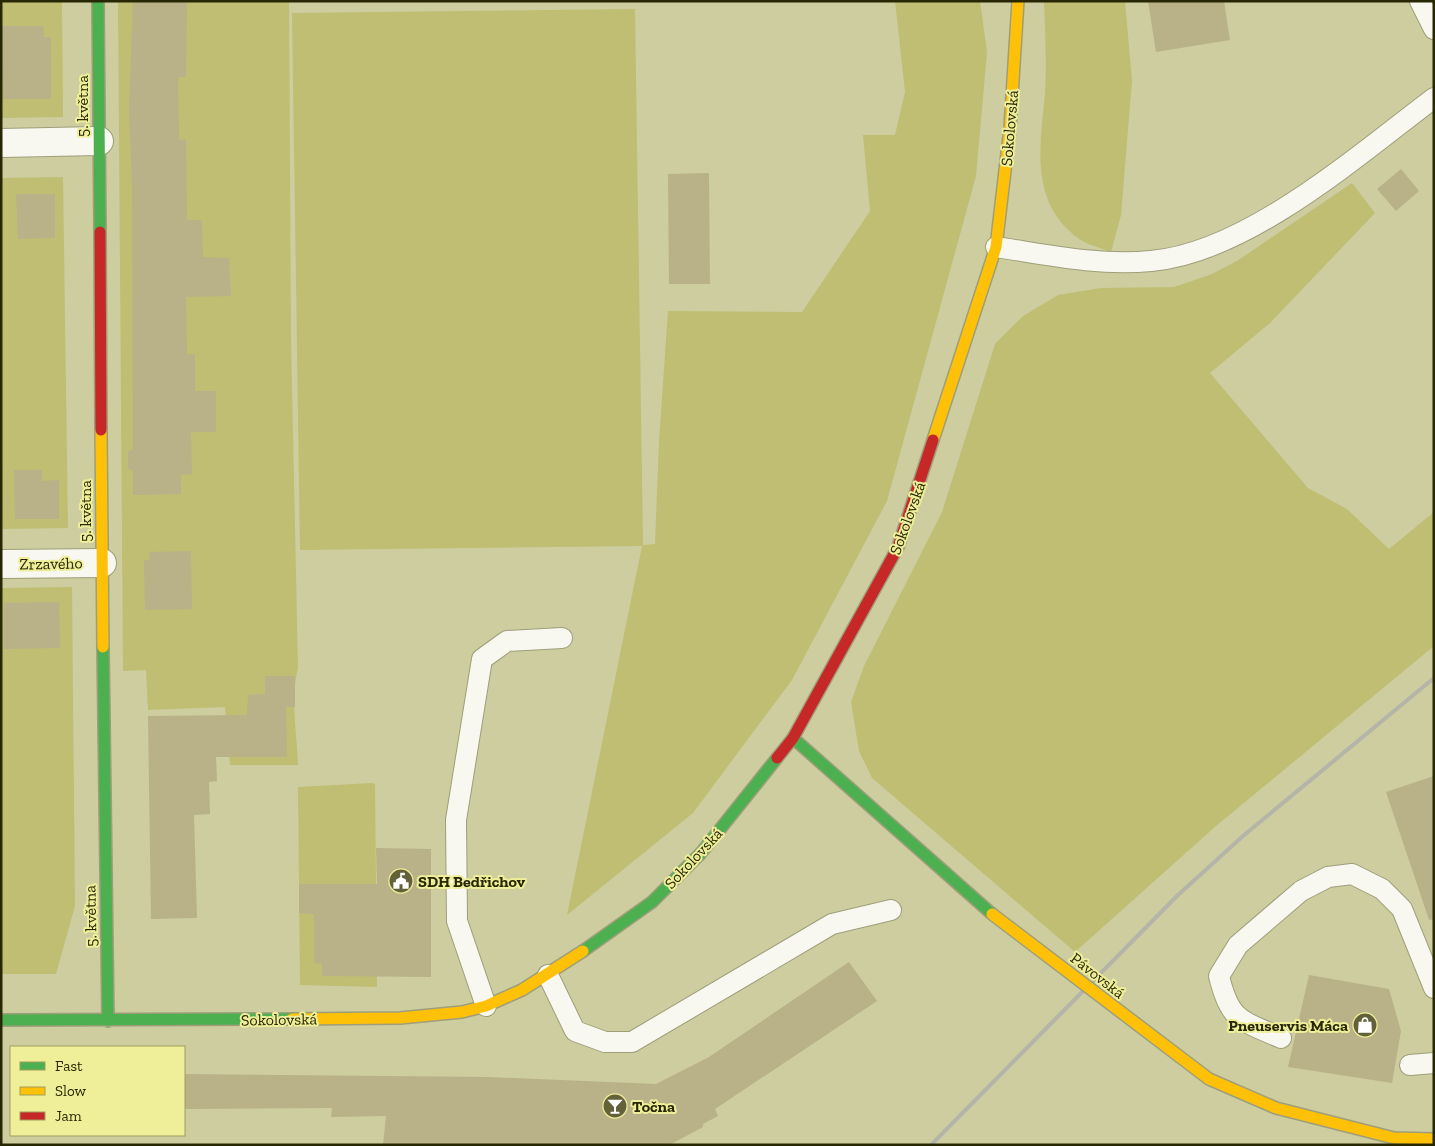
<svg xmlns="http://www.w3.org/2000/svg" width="1435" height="1146" font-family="'Zilla Slab',serif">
	<rect width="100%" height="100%" fill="#cdcda0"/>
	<!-- green -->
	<path fill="#bfbe73" d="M 1,1 L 62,1 L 63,117 L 1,118 Z
		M 118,1 L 289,1 L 291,340 L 298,668 C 290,697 297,734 298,765 L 230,765 L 225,707 L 148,710 L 146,670 L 123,671 Z
		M 895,1 L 980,1 L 987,52 L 976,176 L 887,501 L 792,680 L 693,813 L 567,915 L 642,546 L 300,550 L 292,13 L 635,9 L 643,545 L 655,544 L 659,441 L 668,311 L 802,312 L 870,211 L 863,135 L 895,135 L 905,92 Z
		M 1044,1 L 1125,1 L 1132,81 L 1121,215 L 1111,252 C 1101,248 1088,245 1079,239 C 1029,203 1040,145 1045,94 C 1047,63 1045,32 1044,1 Z
		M 63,177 L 68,528 L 1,529 L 1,178 Z
		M 1352,183 L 1375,213 L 1270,323 L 1210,373 L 1308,488 L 1347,509 L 1389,549 L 1434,512 L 1434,646 L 1216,826 L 1075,952 L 872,778 L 859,751 L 851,702 L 864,666 L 942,512 L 995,344 L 1023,316 L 1058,295 L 1101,288 L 1174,287 L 1212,274 L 1237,261 Z
		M 72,587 L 75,906 L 56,974 L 1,974 L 1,588 Z
		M 372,783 L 375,784 L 377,987 L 300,985 L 298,787 Z"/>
	<!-- building -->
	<path fill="#b9b188" d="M 133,1 L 187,1 L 186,77 L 178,77 L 179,140 L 186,139 L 187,220 L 202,220 L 203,257 L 229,258 L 231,296 L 186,297 L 187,354 L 195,354 L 195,391 L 216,391 L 216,432 L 191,432 L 192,474 L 181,475 L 181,494 L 133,495 L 133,471 L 128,468 L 128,452 L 133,449 L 132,186 L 129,108 Z
		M 1148,1 L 1224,1 L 1230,40 L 1156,52 Z
		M 1,26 L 43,26 L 44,37 L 51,37 L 51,99 L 3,99 Z
		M 1401,169 L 1419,191 L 1396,211 L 1377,189 Z
		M 709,173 L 710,284 L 669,284 L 668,174 Z
		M 16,194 L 55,194 L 55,238 L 18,239 Z
		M 14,470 L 42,470 L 42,481 L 59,480 L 59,519 L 15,519 Z
		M 191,551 L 192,609 L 145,610 L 144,560 L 150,560 L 149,552 Z
		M 59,602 L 60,648 L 4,649 L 4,603 Z
		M 265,676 L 295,676 L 295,707 L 286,707 L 287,757 L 216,757 L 217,781 L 209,782 L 210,814 L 194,815 L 197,918 L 151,919 L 148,716 L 247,715 L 248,695 L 265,694 Z
		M 1434,776 L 1434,919 L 1429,920 L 1386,792 Z
		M 376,848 L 431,849 L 431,977 L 322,976 L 322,964 L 314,963 L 314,914 L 299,913 L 299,884 L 377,884 Z
		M 849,962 L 877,1001 L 715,1109 L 718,1116 L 703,1124 L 703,1127 L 669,1145 L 383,1145 L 386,1116 L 331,1117 L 332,1108 L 184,1109 L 184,1074 L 489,1077 L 656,1084 L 709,1057 Z
		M 1309,975 L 1389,989 L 1401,1031 L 1392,1083 L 1288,1067 Z"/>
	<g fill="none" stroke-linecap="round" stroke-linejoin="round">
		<defs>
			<path id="lane" d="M 1420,1 L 1434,29
				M 996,247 C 1048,255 1098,266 1151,261 C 1247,253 1358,155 1434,98
				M 548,975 L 575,1031 L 605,1042 L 632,1042 L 832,924 L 891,910
				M 486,1006 L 457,921 L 456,820 L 482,659 L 507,641 L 562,638
				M 1281,1038 C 1241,1020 1230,1022 1219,976 L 1238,945 L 1301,891 L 1328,877 L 1352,874 L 1382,889 L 1402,909 L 1434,988
				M 1410,1065 L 1434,1063"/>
			<path id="street" d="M 1,143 L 99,141
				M 1,564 L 102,563"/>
			<path id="fast" d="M 98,1 L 100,232
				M 103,647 L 108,1021
				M 793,738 L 992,914
				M 583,951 L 652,902 L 701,853 L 777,758
				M 1,1020 L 292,1019"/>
			<path id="slow" d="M 101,430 L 103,647
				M 933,440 L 996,247 L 1010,128 L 1018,1
				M 292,1019 L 400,1018 L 462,1012 L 486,1006 L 522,990 L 583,951
				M 1209,1079 L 1276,1108 L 1394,1138 L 1434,1139"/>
			<path id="jam" d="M 100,232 L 101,430
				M 777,758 L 793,738 L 898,547 L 933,440"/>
		</defs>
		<!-- lane casing -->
		<use href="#lane" stroke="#9e9e7a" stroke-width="22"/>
		<!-- street casing -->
		<use href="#street" stroke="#9e9e7a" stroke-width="30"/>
		<!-- fast casing -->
		<use href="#fast" stroke="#9e9e7a" stroke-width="14"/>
		<!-- slow casing -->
		<use href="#slow" stroke="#9e9e7a" stroke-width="14"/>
		<!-- jam casing -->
		<use href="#jam" stroke="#9e9e7a" stroke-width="14"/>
		<!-- lane -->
		<use href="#lane" stroke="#f8f8f1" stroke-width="20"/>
		<!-- street -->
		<use href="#street" stroke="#f8f8f1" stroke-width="28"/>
		<!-- fast -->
		<use href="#fast" stroke="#4caf50" stroke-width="11"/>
		<!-- slow -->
		<use href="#slow" stroke="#ffc107" stroke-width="11"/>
		<!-- jam -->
		<use href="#jam" stroke="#c62828" stroke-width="11"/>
		<!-- rail -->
		<path stroke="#b5b4a8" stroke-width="4" d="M 931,1145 L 1178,895 L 1243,836 L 1434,678"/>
		<defs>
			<path id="slow-bridge" d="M 992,914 L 1209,1079"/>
		</defs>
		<!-- slow-bridge casing -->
		<use href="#slow-bridge" stroke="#9e9e7a" stroke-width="14" stroke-linecap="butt"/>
		<!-- slow-bridge -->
		<use href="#slow-bridge" stroke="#ffc107" stroke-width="11"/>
	</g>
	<!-- icons -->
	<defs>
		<symbol id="civic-disc" viewBox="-11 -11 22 22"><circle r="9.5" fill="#62613a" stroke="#efee99"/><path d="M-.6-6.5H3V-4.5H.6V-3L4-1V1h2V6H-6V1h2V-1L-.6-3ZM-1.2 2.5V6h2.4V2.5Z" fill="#fff"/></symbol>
		<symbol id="shop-disc" viewBox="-11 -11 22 22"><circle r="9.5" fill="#62613a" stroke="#efee99"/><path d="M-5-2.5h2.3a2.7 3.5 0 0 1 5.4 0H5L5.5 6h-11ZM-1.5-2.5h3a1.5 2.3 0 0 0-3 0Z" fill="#fff"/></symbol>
		<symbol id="bar-disc" viewBox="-11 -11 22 22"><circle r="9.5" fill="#62613a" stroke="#efee99"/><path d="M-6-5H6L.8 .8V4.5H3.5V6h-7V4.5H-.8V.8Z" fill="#fff"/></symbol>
	</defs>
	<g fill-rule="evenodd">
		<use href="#civic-disc" x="387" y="867" width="28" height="28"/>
		<use href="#shop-disc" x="1351" y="1011" width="28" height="28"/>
		<use href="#bar-disc" x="601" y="1092" width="28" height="28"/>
	</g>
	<g text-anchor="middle" stroke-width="4" stroke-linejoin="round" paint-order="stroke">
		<!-- street labels -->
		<g font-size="16" fill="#282703" stroke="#efee99">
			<text transform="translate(82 106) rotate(-90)" y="6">5. května</text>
			<text transform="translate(1009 128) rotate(-85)" y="6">Sokolovská</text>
			<text transform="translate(85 511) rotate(-90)" y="6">5. května</text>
			<text transform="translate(907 518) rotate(-70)" y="6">Sokolovská</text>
			<text transform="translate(51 563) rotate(-1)" y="6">Zrzavého</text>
			<text transform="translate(693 858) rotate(-47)" y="6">Sokolovská</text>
			<text transform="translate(90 916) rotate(-91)" y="6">5. května</text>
			<text transform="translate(1098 975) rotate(38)" y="6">Pávovská</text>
			<text transform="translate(279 1019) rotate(-1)" y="6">Sokolovská</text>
		</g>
		<!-- poi labels -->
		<g font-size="16" font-weight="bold" fill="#282703" stroke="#efee99" text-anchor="start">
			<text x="418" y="887">SDH Bedřichov</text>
			<text x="1348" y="1031" text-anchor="end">Pneuservis Máca</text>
			<text x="632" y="1112">Točna</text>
		</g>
	</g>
	<!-- border -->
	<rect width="1435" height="1146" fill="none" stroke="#282703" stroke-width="5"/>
	<!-- legend -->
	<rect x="10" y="1046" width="175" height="90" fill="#efee99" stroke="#9f9e5d"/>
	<rect x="20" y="1062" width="25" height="8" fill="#4caf50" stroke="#9f9e5d"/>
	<text x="55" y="1071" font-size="15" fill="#282703">Fast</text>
	<rect x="20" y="1087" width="25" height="8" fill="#ffc107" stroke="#9f9e5d"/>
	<text x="55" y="1096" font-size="15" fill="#282703">Slow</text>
	<rect x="20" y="1112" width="25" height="8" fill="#c62828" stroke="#9f9e5d"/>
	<text x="55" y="1121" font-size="15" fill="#282703">Jam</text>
</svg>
